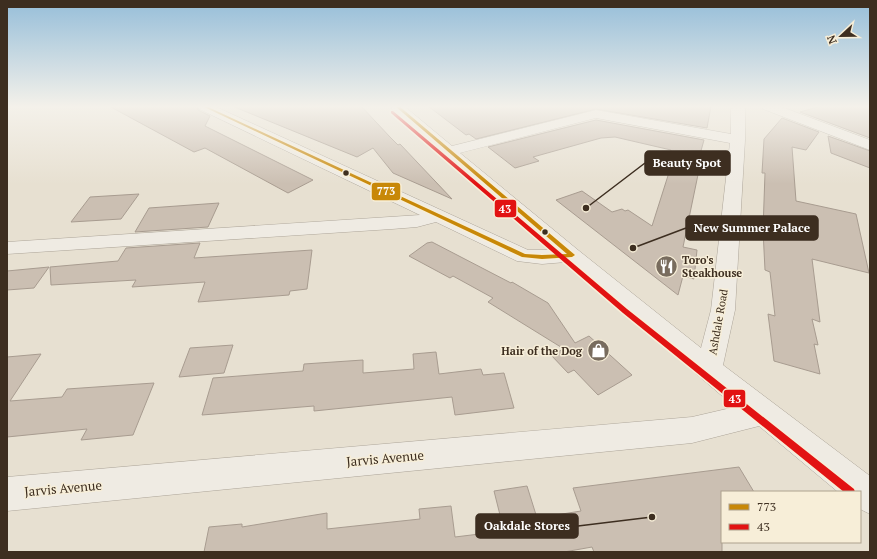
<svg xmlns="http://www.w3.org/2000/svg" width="877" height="559" font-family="'PT Serif',serif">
	<rect width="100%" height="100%" fill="#e7e0d1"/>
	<!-- building -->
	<path fill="#cbbfb2" stroke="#a89c90" d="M 109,106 L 197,106 L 198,110 L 210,116 L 205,126 L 313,180 L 288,193 L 205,148 L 194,152 Z
		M 232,106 L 361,106 L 390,137 L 398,145 L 400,144 L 452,199 L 393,173 L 373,148 L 357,157 Z
		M 428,106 L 711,106 L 707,128 L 596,109 L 476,139 L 469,134 L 466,135 Z
		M 821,106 L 870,106 L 870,138 L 800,112 Z
		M 782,118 L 819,132 L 806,150 L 792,147 L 796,201 L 856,214 L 869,273 L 812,259 L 820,322 L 812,319 L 818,345 L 814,344 L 820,374 L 774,361 L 768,314 L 775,316 L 770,272 L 765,270 L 763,230 L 765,173 L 762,173 L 764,139 Z
		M 596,120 L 704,140 L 697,165 L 700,165 L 683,247 L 697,250 L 694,279 L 683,276 L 678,295 L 556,200 L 582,191 L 612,212 L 622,209 L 625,211 L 628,210 L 652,226 L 672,163 L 668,162 L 671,150 L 615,137 L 601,138 L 533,157 L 539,161 L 515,168 L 488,147 Z
		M 828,136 L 870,151 L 870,168 L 831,153 Z
		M 139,194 L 121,219 L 71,222 L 90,197 Z
		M 219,203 L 208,227 L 135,232 L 149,208 Z
		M 432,242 L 511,283 L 512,282 L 548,303 L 575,343 L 589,336 L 632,375 L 598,395 L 574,370 L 568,373 L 551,355 L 564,349 L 488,302 L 493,298 L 453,276 L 450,278 L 409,256 L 427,243 Z
		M 200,243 L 194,258 L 312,250 L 307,289 L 290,291 L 289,295 L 198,302 L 205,282 L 132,287 L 136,280 L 51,285 L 50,267 L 118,261 L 126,248 Z
		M 49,267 L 34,288 L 7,290 L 7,271 Z
		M 233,345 L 224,373 L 179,377 L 190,348 Z
		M 436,352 L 439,374 L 481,369 L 483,375 L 504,373 L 514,408 L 455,415 L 452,397 L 314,411 L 314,406 L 202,415 L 213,378 L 303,371 L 304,364 L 363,360 L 363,373 L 414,369 L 413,354 Z
		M 41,354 L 10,401 L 62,397 L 67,389 L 154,383 L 133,435 L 81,440 L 87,429 L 7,437 L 7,357 Z
		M 739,467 L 754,492 L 722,492 L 722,552 L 594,552 L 592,547 L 564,552 L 204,552 L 209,527 L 242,524 L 242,527 L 327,513 L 327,529 L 420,519 L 419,509 L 451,506 L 455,537 L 504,531 L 494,491 L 527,486 L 537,518 L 581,511 L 573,488 Z"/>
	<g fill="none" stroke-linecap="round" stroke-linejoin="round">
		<defs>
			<path id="minor" d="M 198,106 L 214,106 L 528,250 L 552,250 L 392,109 L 391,106 L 404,106 L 452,146 L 596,110 L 731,134 L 731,109 L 734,106 L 746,106 L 745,109 L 745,140 L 735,310 L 723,365 L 870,476 L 870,514 L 860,509 L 860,492 L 838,492 L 759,426 L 692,443 L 7,511 L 7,477 L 692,417 L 735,407 L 566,262 L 542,264 L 517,261 L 436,222 L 417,227 L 392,229 L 7,254 L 7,242 L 420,215 L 199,109 ZM 596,118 L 730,143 L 711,310 L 701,348 L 578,250 L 460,153 Z
				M 762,106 L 779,106 L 870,140 L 870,150 L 763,109 Z"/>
		</defs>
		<!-- minor casing -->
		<use href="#minor" stroke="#ada599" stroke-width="1"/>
		<!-- minor -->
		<use href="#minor" fill="#efebe3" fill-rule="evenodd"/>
		<defs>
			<path id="bus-1" d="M 202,106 L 206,106 L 525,254 L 542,255 L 567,254 L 395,106 L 399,106 L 575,255 L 572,257 L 542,259 L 522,257 Z"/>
			<path id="bus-2" d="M 391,111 L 393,111 L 627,309 L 854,489 L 855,492 L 844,492 L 623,313 L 391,113 Z"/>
		</defs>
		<!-- bus-1 casing -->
		<use href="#bus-1" stroke="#f7eed8" stroke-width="3"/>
		<!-- bus-2 casing -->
		<use href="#bus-2" stroke="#f7eed8" stroke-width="3"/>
		<!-- bus-1 -->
		<use href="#bus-1" fill="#c88808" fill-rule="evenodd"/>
		<!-- bus-2 -->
		<use href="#bus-2" fill="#e21212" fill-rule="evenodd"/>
	</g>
	<!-- sky -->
	<linearGradient id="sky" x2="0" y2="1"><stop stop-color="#96bed9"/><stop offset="0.58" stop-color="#f4f1ea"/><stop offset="1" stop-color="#f4f1ea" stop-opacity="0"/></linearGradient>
	<rect width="877" height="184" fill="url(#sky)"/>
	<!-- icons -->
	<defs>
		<symbol id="restaurant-disc" viewBox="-11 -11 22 22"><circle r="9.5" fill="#786c5e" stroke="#f7eed8"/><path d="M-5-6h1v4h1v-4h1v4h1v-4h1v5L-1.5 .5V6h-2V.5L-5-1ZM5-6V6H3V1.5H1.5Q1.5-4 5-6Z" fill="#fff"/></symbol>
		<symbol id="shop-disc" viewBox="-11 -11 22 22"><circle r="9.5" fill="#786c5e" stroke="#f7eed8"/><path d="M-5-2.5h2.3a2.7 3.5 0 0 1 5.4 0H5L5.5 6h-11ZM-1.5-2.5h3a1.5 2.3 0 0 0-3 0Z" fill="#fff"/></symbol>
	</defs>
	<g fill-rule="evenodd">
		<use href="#restaurant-disc" x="654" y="254" width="25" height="25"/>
		<use href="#shop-disc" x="586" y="338" width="25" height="25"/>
	</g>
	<!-- markers -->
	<g fill="#3d2e20" stroke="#f7eed8" stroke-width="1.5">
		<circle cx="346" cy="173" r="3.5"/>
		<circle cx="545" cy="232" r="3.5"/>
	</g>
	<g text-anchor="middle" stroke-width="3" stroke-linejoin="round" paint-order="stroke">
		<!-- poi labels -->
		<g font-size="11" font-weight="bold" fill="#3d2e20" stroke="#f7eed8" text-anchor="start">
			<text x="682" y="264">Toro's<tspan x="682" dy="13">Steakhouse</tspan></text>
			<text x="582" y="355" text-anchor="end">Hair of the Dog</text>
		</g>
		<!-- street labels -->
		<g font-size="11" fill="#3d2e20" stroke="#f7eed8">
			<text transform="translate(718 322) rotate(-80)" y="4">Ashdale Road</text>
		</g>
		<!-- near-street labels -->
		<g font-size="13" fill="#3d2e20" stroke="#f7eed8">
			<text transform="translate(385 458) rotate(-5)" y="5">Jarvis Avenue</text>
			<text transform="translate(63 488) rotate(-5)" y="5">Jarvis Avenue</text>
		</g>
	</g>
	<!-- callouts -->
	<path fill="none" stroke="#3d2e20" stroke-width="1.5" d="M586 208L645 163M633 248L686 228M652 517L578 526"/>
	<g fill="#3d2e20" stroke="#f7eed8" stroke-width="1.5">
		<circle cx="586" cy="208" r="4"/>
		<circle cx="633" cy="248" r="4"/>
		<circle cx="652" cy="517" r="4"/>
	</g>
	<g fill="#3d2e20" stroke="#3d2e20" stroke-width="1.5">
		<rect x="645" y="151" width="85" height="24" rx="4"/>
		<rect x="686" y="216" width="132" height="24" rx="4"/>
		<rect x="476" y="514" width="102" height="24" rx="4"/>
	</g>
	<g font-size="12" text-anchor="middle" font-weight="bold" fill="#fff">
		<text x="687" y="167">Beauty Spot</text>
		<text x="752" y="232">New Summer Palace</text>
		<text x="527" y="530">Oakdale Stores</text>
	</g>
	<g stroke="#f7eed8" stroke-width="1.5">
		<rect x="371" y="182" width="30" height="19" rx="4" fill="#c88808"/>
		<rect x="494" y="199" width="23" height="19" rx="4" fill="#e21212"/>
		<rect x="723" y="389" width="23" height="19" rx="4" fill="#e21212"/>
	</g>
	<g font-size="11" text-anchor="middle" font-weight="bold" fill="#fff">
		<text x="386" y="195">773</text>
		<text x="505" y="213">43</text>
		<text x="735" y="403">43</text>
	</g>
	<!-- border -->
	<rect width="877" height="559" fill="none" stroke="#3d2e20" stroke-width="16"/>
	<!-- legend -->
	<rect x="721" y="491" width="140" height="52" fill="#f7eed8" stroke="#ada18e"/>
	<rect x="729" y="504" width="20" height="6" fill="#c88808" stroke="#ada18e"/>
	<text x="757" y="511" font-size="12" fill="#3d2e20">773</text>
	<rect x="729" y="524" width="20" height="6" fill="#e21212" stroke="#ada18e"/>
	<text x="757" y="531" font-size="12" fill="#3d2e20">43</text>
	<!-- north arrow -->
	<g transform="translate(841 36) rotate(248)" stroke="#f7eed8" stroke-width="3" paint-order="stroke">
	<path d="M0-3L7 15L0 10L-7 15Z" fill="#3d2e20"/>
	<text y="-6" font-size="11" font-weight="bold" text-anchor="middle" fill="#3d2e20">N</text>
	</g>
</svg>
